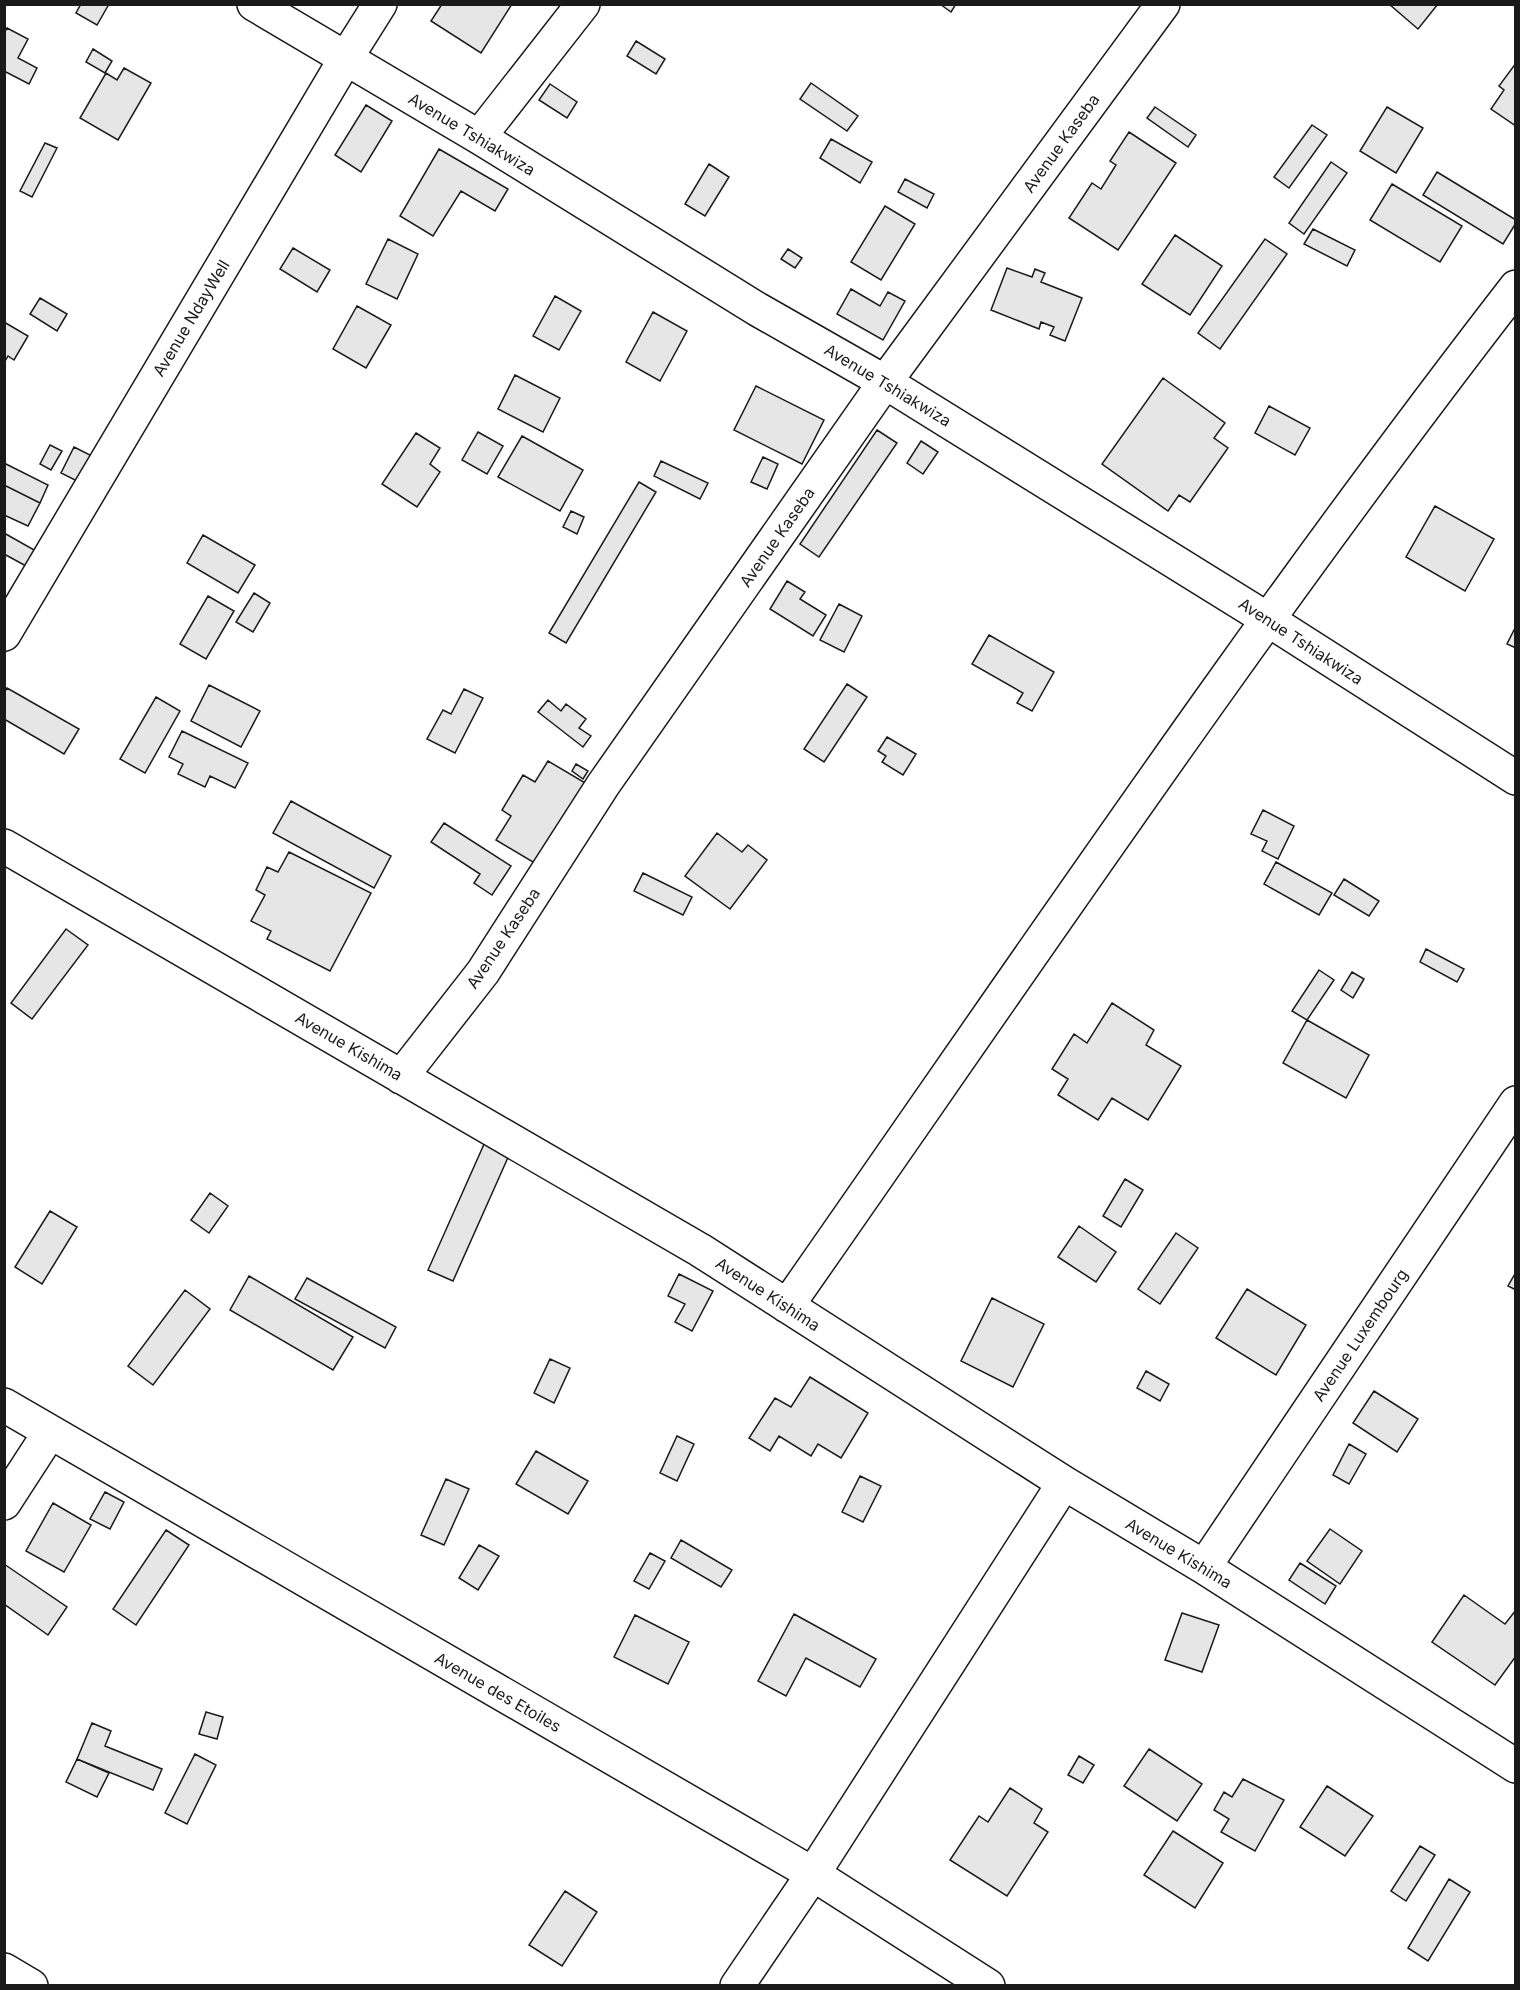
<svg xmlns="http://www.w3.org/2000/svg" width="1520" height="1990" font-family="Inter,sans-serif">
	<rect width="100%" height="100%" fill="#fff"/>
	<!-- building -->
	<path fill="#e6e6e6" stroke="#1a1a1a" stroke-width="1.5" d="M 81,4 L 109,4 L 97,25 L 76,13 Z
		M 442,4 L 512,4 L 481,53 L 431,21 Z
		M 940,4 L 956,4 L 951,12 Z
		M 1389,4 L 1438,4 L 1418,29 Z
		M 7,28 L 28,39 L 18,58 L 37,68 L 29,84 L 4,71 L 4,33 Z
		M 636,41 L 665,59 L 656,74 L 627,56 Z
		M 93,49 L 112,61 L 105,73 L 86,62 Z
		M 1516,63 L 1516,126 L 1491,109 L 1504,90 L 1499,86 Z
		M 124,68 L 151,83 L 118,140 L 80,118 L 106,73 L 117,80 Z
		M 811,83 L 858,116 L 847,131 L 800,99 Z
		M 550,84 L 577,102 L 567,118 L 539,100 Z
		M 366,105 L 392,121 L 361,172 L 335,155 Z
		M 1155,107 L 1196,135 L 1188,147 L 1147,118 Z
		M 1387,107 L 1423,128 L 1396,173 L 1360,151 Z
		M 1312,125 L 1327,135 L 1289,188 L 1274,177 Z
		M 1129,132 L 1176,163 L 1118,250 L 1069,218 L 1092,183 L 1101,189 L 1116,165 L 1110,161 Z
		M 831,139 L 872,162 L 860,183 L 820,158 Z
		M 45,143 L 57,148 L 32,197 L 20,191 Z
		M 439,149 L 508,189 L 495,211 L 461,191 L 433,236 L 400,216 Z
		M 1331,162 L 1347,173 L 1304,234 L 1289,223 Z
		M 709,164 L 729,177 L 705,216 L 685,204 Z
		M 1437,172 L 1516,220 L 1516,223 L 1503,244 L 1423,195 Z
		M 905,179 L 934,194 L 927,208 L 898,192 Z
		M 1392,184 L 1462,226 L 1440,262 L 1370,220 Z
		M 885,206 L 915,224 L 881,280 L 851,262 Z
		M 1313,229 L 1355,250 L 1347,266 L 1304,244 Z
		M 1175,235 L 1222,266 L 1190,315 L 1142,284 Z
		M 388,239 L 418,254 L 397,299 L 366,284 Z
		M 1265,239 L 1287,254 L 1220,349 L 1198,333 Z
		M 293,248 L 330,270 L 317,292 L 280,269 Z
		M 788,249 L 802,258 L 795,268 L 781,259 Z
		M 1007,268 L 1032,277 L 1035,269 L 1045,273 L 1041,282 L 1082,298 L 1065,341 L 1050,335 L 1054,327 L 1041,322 L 1039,329 L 991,310 Z
		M 851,289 L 880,306 L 888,292 L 905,301 L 883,340 L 837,314 Z
		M 555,296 L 581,311 L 559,350 L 533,336 Z
		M 40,298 L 67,314 L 57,331 L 30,314 Z
		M 357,306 L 391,325 L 366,368 L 333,349 Z
		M 653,312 L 687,331 L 660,381 L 626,362 Z
		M 4,322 L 28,336 L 14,360 L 8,356 L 4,363 Z
		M 515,375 L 560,398 L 543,432 L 498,409 Z
		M 1163,378 L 1225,423 L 1214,438 L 1228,448 L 1190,502 L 1179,495 L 1168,511 L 1102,464 Z
		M 756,386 L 824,420 L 802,464 L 734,430 Z
		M 1269,406 L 1310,428 L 1295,455 L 1255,433 Z
		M 877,430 L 897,443 L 819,557 L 800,544 Z
		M 478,432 L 503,446 L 487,474 L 462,460 Z
		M 416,433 L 440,448 L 430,464 L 440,472 L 417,507 L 382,484 Z
		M 522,436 L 583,470 L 560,511 L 498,477 Z
		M 921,441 L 938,452 L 923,474 L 907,463 Z
		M 50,445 L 62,451 L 51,470 L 40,464 Z
		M 74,447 L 92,456 L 79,482 L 61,473 Z
		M 763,457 L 778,464 L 767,489 L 751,482 Z
		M 661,461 L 708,483 L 700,499 L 654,476 Z
		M 4,463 L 48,485 L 40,503 L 4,485 Z
		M 639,482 L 656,492 L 566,643 L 549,633 Z
		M 4,485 L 40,503 L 28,526 L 4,515 Z
		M 1435,506 L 1494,539 L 1465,591 L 1406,557 Z
		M 571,511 L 584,517 L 577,534 L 563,527 Z
		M 4,533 L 36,551 L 26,566 L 4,554 Z
		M 203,535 L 255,565 L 238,593 L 187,563 Z
		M 787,581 L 805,592 L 800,599 L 826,615 L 813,636 L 770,609 Z
		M 254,593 L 270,603 L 253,632 L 236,622 Z
		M 208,596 L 234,611 L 206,659 L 180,644 Z
		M 839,604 L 862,616 L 844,652 L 820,640 Z
		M 1516,626 L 1516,648 L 1507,644 Z
		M 989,635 L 1054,672 L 1032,711 L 1017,703 L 1023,693 L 972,664 Z
		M 847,684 L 867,697 L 824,762 L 804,749 Z
		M 209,685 L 260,711 L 241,747 L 191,721 Z
		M 7,688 L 79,729 L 64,754 L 4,719 L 4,693 Z
		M 464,689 L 483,698 L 455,753 L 427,739 L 443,710 L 451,714 Z
		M 156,697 L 180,711 L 145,773 L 120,759 Z
		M 548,700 L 561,711 L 566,704 L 586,719 L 579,728 L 591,736 L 583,747 L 538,712 Z
		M 182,731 L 248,763 L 235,788 L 210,776 L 205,787 L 178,774 L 183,764 L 169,757 Z
		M 887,737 L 916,754 L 903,775 L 882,762 L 886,756 L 878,751 Z
		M 548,761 L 587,784 L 538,865 L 496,840 L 511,816 L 502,810 L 523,775 L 535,782 Z
		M 576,764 L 588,771 L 583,779 L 572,771 Z
		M 291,801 L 391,856 L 374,888 L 273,833 Z
		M 1263,810 L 1294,826 L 1278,859 L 1262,851 L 1267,841 L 1251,834 Z
		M 444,823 L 511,866 L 492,895 L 474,883 L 480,874 L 431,842 Z
		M 717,833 L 742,852 L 748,845 L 767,860 L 730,909 L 685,876 Z
		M 289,852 L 371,893 L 330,971 L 267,939 L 271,931 L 251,921 L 265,895 L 256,890 L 267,867 L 278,872 Z
		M 1276,862 L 1332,893 L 1319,915 L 1264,884 Z
		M 643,873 L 692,897 L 683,915 L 634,891 Z
		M 1344,879 L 1379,901 L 1369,916 L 1334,895 Z
		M 66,929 L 88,945 L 32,1019 L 11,1003 Z
		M 1426,949 L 1464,969 L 1457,982 L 1420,962 Z
		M 1319,970 L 1334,980 L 1307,1020 L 1292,1011 Z
		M 1352,972 L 1364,979 L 1353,998 L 1341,990 Z
		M 1112,1003 L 1154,1030 L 1146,1045 L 1181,1066 L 1148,1120 L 1112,1098 L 1098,1120 L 1058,1095 L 1068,1079 L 1052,1069 L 1074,1034 L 1087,1043 Z
		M 1307,1020 L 1369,1055 L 1346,1098 L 1283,1063 Z
		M 485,1142 L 510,1153 L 453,1281 L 428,1270 Z
		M 1125,1179 L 1143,1190 L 1121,1227 L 1103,1216 Z
		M 210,1193 L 228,1206 L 209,1233 L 191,1220 Z
		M 50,1211 L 77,1227 L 42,1284 L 15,1267 Z
		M 1079,1226 L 1116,1252 L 1096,1282 L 1058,1257 Z
		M 1176,1233 L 1198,1248 L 1160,1304 L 1138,1289 Z
		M 1516,1272 L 1516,1290 L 1508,1286 Z
		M 679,1274 L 713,1291 L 692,1331 L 675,1322 L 685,1304 L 668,1296 Z
		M 249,1276 L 353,1337 L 333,1370 L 230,1310 Z
		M 307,1278 L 396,1327 L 385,1348 L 295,1299 Z
		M 1247,1289 L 1306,1325 L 1276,1375 L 1216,1338 Z
		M 185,1290 L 210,1309 L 153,1385 L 128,1366 Z
		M 992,1298 L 1044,1324 L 1013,1387 L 961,1361 Z
		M 550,1359 L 570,1368 L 554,1403 L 534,1393 Z
		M 1146,1371 L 1169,1384 L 1160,1401 L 1137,1388 Z
		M 810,1377 L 868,1413 L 841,1458 L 818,1444 L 811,1456 L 779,1436 L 770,1451 L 749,1438 L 775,1398 L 791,1407 Z
		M 1374,1391 L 1418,1419 L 1397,1452 L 1353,1423 Z
		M 677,1436 L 694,1444 L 677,1481 L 660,1473 Z
		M 1349,1444 L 1366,1454 L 1349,1484 L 1333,1475 Z
		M 536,1451 L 588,1481 L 568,1514 L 516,1484 Z
		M 860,1476 L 881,1486 L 863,1522 L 842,1512 Z
		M 446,1479 L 469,1489 L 444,1545 L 421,1535 Z
		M 105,1492 L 124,1502 L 110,1529 L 90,1519 Z
		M 53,1503 L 91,1525 L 64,1572 L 26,1551 Z
		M 1330,1529 L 1362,1551 L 1340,1584 L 1307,1561 Z
		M 166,1530 L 189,1545 L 136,1625 L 113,1609 Z
		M 681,1540 L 732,1570 L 721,1587 L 671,1558 Z
		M 479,1545 L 499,1556 L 478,1590 L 459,1578 Z
		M 650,1553 L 665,1561 L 649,1589 L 634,1581 Z
		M 1300,1563 L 1336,1586 L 1325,1604 L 1289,1580 Z
		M 4,1564 L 67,1607 L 48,1635 L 4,1604 Z
		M 1464,1595 L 1505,1624 L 1516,1610 L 1516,1656 L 1495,1685 L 1432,1642 Z
		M 1182,1613 L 1219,1625 L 1202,1672 L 1165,1660 Z
		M 794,1614 L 876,1659 L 860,1687 L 806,1658 L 786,1696 L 758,1681 Z
		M 635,1615 L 689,1642 L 668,1684 L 614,1657 Z
		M 206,1712 L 223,1717 L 217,1739 L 199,1734 Z
		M 92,1723 L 111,1731 L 105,1746 L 162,1769 L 153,1790 L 77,1759 Z
		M 1149,1749 L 1202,1784 L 1177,1821 L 1124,1786 Z
		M 195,1754 L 216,1765 L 187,1824 L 165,1813 Z
		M 1079,1756 L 1094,1765 L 1083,1783 L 1068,1775 Z
		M 77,1759 L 109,1773 L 97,1797 L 66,1782 Z
		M 1243,1779 L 1284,1800 L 1255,1851 L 1221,1832 L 1229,1819 L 1214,1810 L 1224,1792 L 1232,1797 Z
		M 1327,1786 L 1373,1816 L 1345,1856 L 1300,1827 Z
		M 1010,1788 L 1042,1809 L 1034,1823 L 1048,1832 L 1007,1896 L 950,1860 L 979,1816 L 988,1822 Z
		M 1173,1831 L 1223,1863 L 1195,1908 L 1144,1875 Z
		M 1420,1846 L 1435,1855 L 1406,1901 L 1391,1891 Z
		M 1449,1879 L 1470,1892 L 1428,1961 L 1408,1948 Z
		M 565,1891 L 597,1912 L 562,1966 L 529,1945 Z"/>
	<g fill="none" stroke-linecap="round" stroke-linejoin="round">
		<defs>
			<path id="minor" d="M 254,4 L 479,137 L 757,309 L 885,382 L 1267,619 L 1516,778
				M 479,137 L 583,4
				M 4,634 L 346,58 L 380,4
				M 4,846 L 700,1250 L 1064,1483 L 1204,1567 L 1516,1766
				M 401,1077 L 483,972 L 603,785 L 885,382 L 1163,4
				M 787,1306 C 1026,964 1260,617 1516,287
				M 4,1405 L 813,1874 L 988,1986
				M 4,1503 L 50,1432
				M 1204,1567 L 1516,1103
				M 4,1970 L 31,1986
				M 737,1986 L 813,1874 L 1064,1483"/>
		</defs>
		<!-- minor casing -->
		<use href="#minor" stroke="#1a1a1a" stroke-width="36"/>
		<!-- minor -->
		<use href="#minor" stroke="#fff" stroke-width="33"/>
	</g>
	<g text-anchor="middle" stroke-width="4.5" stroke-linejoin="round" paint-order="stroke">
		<!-- street labels -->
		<g font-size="16" fill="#1a1a1a" stroke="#fff">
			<text transform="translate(472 134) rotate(31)" y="6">Avenue Tshiakwiza</text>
			<text transform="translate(1061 143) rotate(-54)" y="6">Avenue Kaseba</text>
			<text transform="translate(191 318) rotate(-59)" y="6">Avenue NdayWell</text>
			<text transform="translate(888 385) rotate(31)" y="6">Avenue Tshiakwiza</text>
			<text transform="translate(777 537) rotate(-55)" y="6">Avenue Kaseba</text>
			<text transform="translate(1301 641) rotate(33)" y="6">Avenue Tshiakwiza</text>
			<text transform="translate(503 938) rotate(-56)" y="6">Avenue Kaseba</text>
			<text transform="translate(349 1046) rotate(30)" y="6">Avenue Kishima</text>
			<text transform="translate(768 1294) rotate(33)" y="6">Avenue Kishima</text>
			<text transform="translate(1360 1335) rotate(-56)" y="6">Avenue Luxembourg</text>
			<text transform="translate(1179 1553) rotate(31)" y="6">Avenue Kishima</text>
			<text transform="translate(498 1692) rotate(30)" y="6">Avenue des Etoiles</text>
		</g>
	</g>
	<!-- border -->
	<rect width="1520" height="1990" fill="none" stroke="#1a1a1a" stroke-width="12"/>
</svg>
